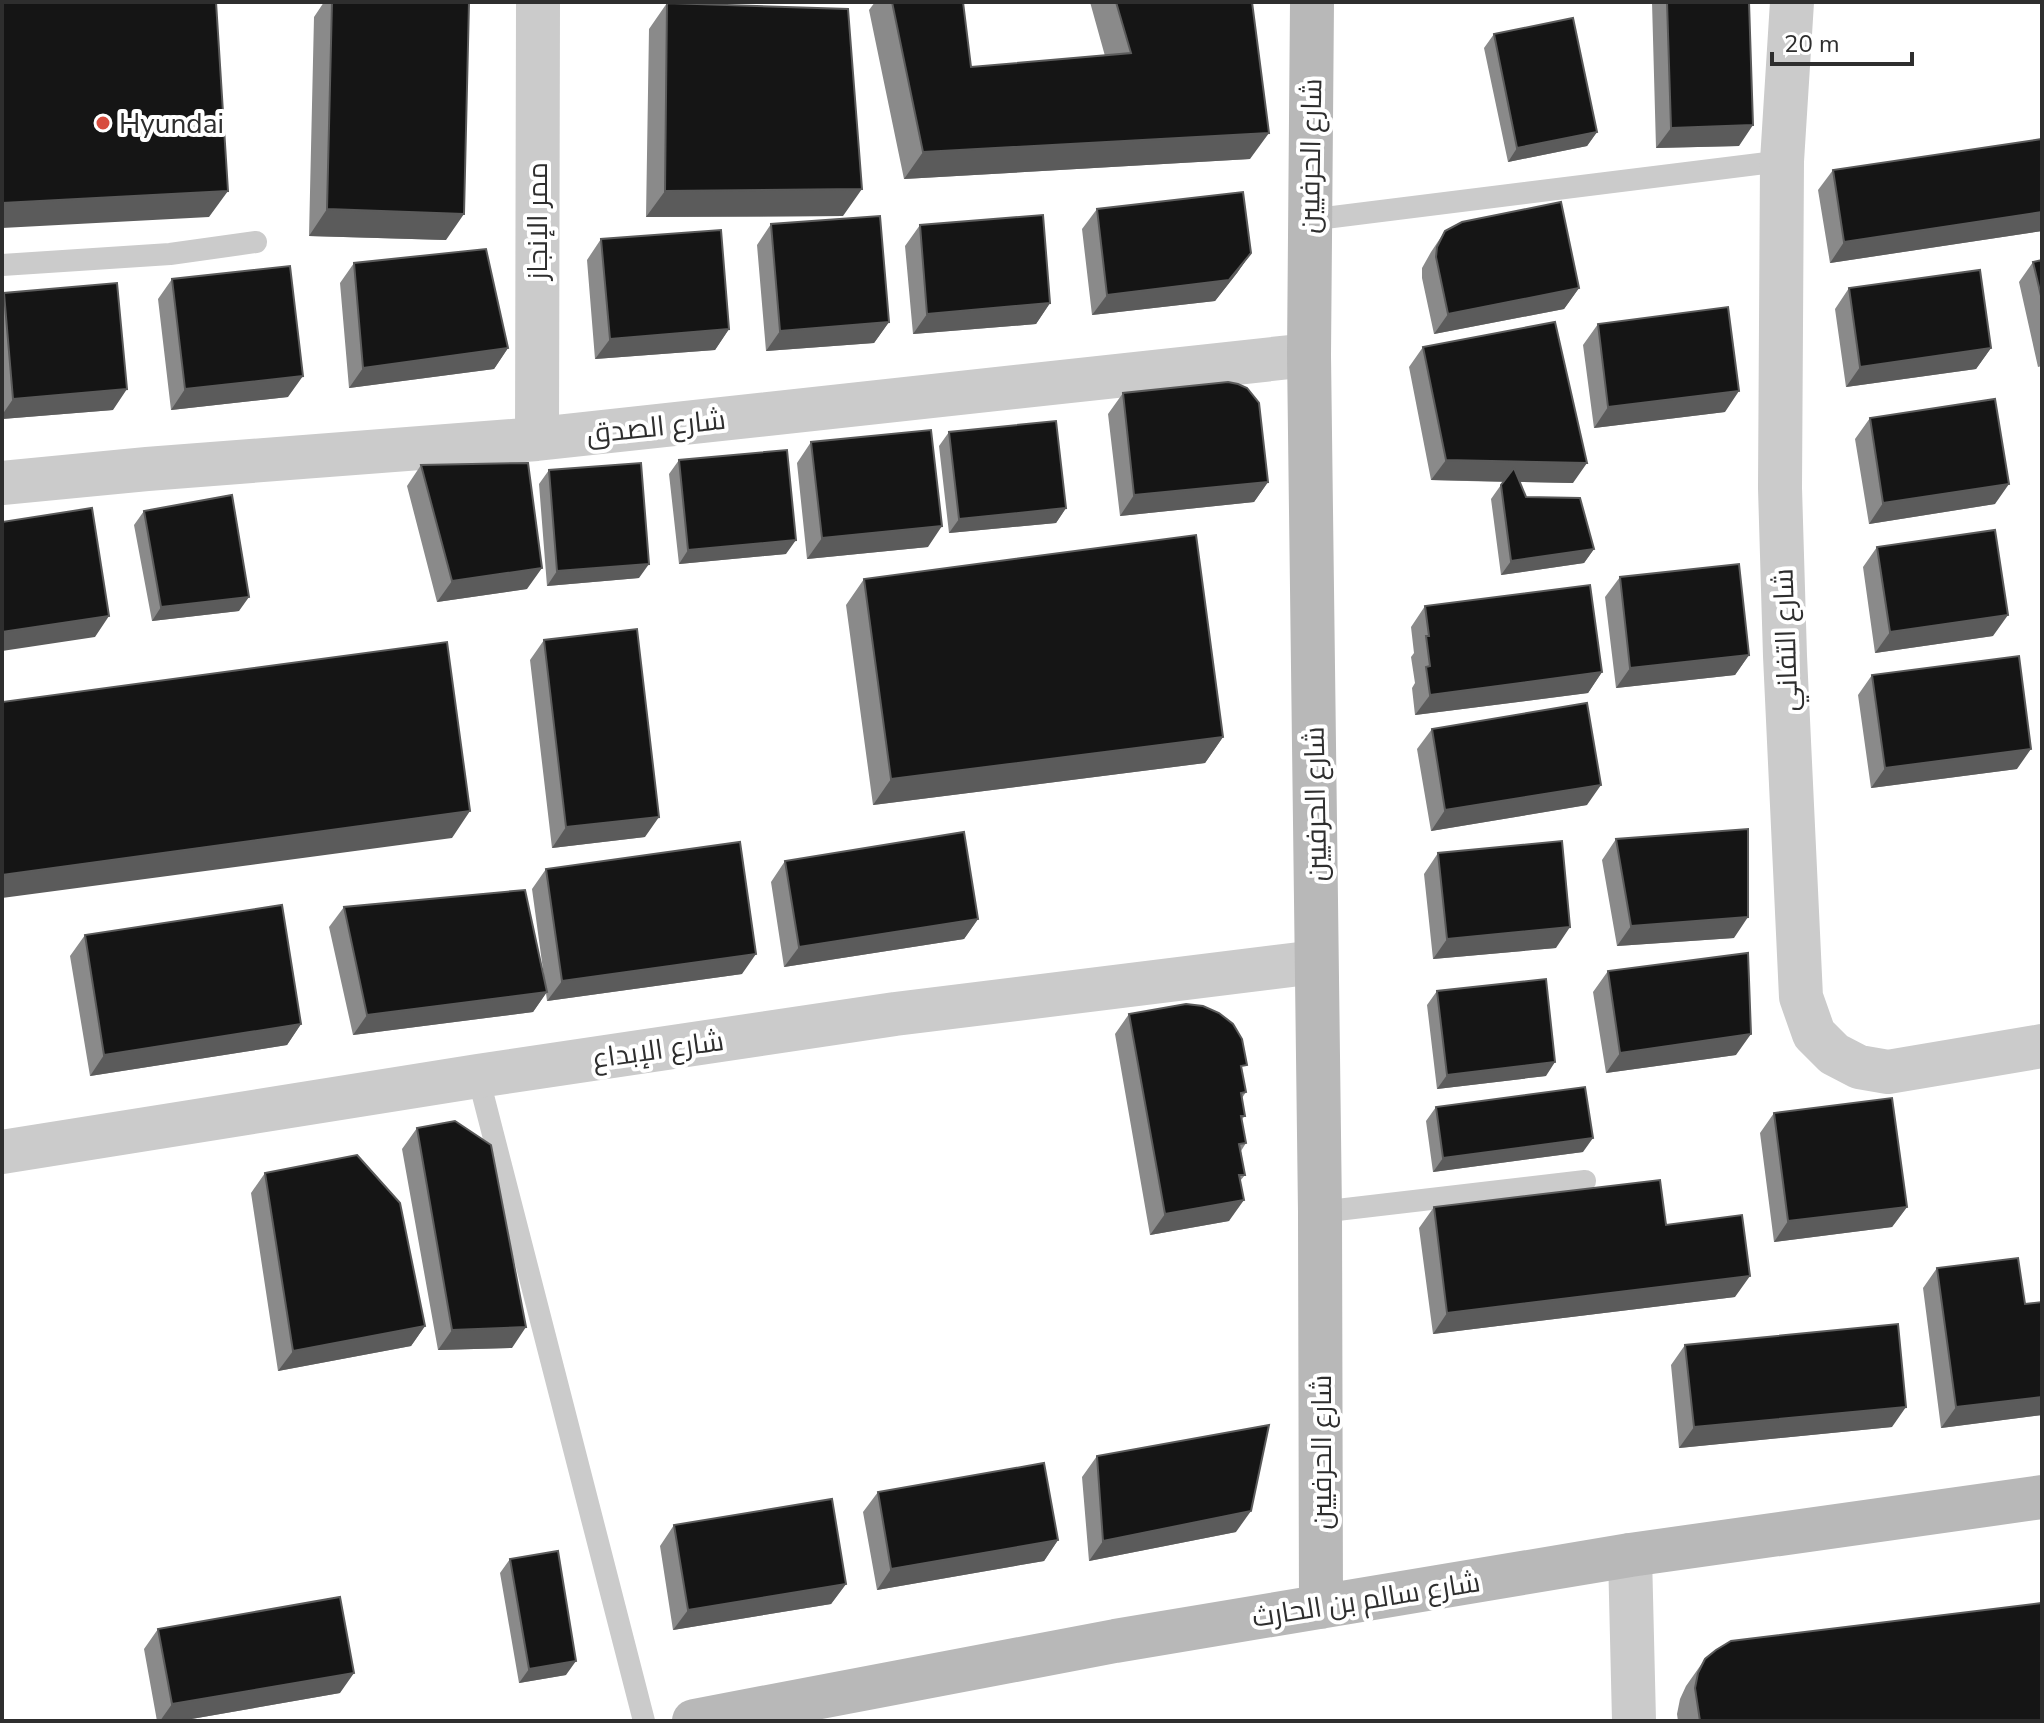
<svg xmlns="http://www.w3.org/2000/svg" width="2044" height="1723" font-family="'Nunito Sans',Cairo,sans-serif">
	<rect width="100%" height="100%" fill="#fff"/>
	<g fill="none" stroke-linecap="round" stroke-linejoin="round">
		<!-- lane -->
		<path stroke="#cbcbcb" stroke-width="22" d="M 1309,220 L 1782,161
			M 2,265 L 170,254 L 256,242
			M 478,1076 L 644,1721
			M 1320,1212 L 1585,1181"/>
		<!-- street -->
		<path stroke="#cbcbcb" stroke-width="44" d="M 1792,2 L 1782,161 L 1780,488 L 1785,656 L 1801,997 L 1814,1034 L 1834,1054 L 1859,1067 L 1888,1072 L 2042,1046
			M 537,439 L 538,2
			M 2,483 L 147,469 L 537,439 L 1309,355
			M 2,1152 L 478,1076 L 895,1014 L 1316,962
			M 1630,1555 L 1634,1721"/>
		<!-- secondary -->
		<path stroke="#b8b8b8" stroke-width="44" d="M 1312,2 L 1309,355 L 1320,1212 L 1321,1607
			M 694,1721 L 1115,1641 L 1630,1555 L 2042,1497"/>
	</g>
	<!-- wall -->
	<path fill="#8a8a8a" d="M 324,2 L 469,2 L 446,240 L 309,236 L 314,17 Z
		M 875,2 L 963,2 L 971,67 L 1105,56 L 1090,2 L 1252,2 L 1250,159 L 904,179 L 869,10 Z
		M 1652,2 L 1749,2 L 1739,146 L 1656,148 Z
		M 667,3 L 843,216 L 646,217 L 649,29 Z
		M 1494,34 L 1597,132 L 1587,146 L 1508,162 L 1484,48 Z
		M 2042,139 L 2042,231 L 1830,263 L 1818,190 L 1833,170 Z
		M 1097,209 L 1251,253 L 1237,273 L 1215,301 L 1092,315 L 1082,229 Z
		M 771,224 L 889,322 L 874,343 L 766,351 L 757,245 Z
		M 920,225 L 1050,303 L 1036,324 L 913,334 L 905,246 Z
		M 1445,231 L 1579,288 L 1564,309 L 1434,334 L 1422,278 L 1422,268 L 1431,252 Z
		M 601,239 L 729,329 L 715,350 L 595,359 L 587,260 Z
		M 2042,260 L 2042,366 L 2038,367 L 2019,282 L 2033,262 Z
		M 354,263 L 508,348 L 494,369 L 349,388 L 340,283 Z
		M 172,279 L 288,397 L 171,410 L 158,299 Z
		M 1849,288 L 1991,348 L 1976,369 L 1846,387 L 1835,309 Z
		M 4,293 L 113,410 L 2,419 L 2,296 Z
		M 1598,324 L 1725,412 L 1594,428 L 1583,345 Z
		M 1423,347 L 1573,483 L 1520,482 L 1526,497 L 1594,549 L 1584,563 L 1501,575 L 1491,499 L 1503,482 L 1431,480 L 1409,367 Z
		M 1123,393 L 1268,482 L 1254,502 L 1120,516 L 1108,414 Z
		M 1870,418 L 1995,504 L 1869,524 L 1855,439 Z
		M 949,432 L 1066,508 L 1056,523 L 949,533 L 939,446 Z
		M 811,442 L 928,547 L 807,559 L 797,463 Z
		M 679,460 L 786,554 L 679,564 L 669,474 Z
		M 421,465 L 527,589 L 437,602 L 407,486 Z
		M 549,470 L 639,578 L 547,586 L 539,484 Z
		M 144,511 L 239,611 L 152,621 L 134,525 Z
		M 1877,547 L 1993,636 L 1875,653 L 1863,567 Z
		M 1620,577 L 1749,655 L 1735,675 L 1616,688 L 1605,597 Z
		M 864,579 L 1223,737 L 1205,763 L 873,805 L 846,605 Z
		M 1425,606 L 1602,672 L 1588,693 L 1415,715 L 1412,688 L 1415,683 L 1411,657 L 1414,653 L 1411,627 Z
		M 544,640 L 645,837 L 552,848 L 530,660 Z
		M 1872,675 L 2017,769 L 1871,788 L 1858,695 Z
		M 1432,729 L 1587,805 L 1431,831 L 1417,749 Z
		M 1616,839 L 1734,938 L 1617,946 L 1602,860 Z
		M 1438,853 L 1556,948 L 1433,959 L 1424,874 Z
		M 785,861 L 978,919 L 964,939 L 784,967 L 771,882 Z
		M 546,869 L 742,974 L 547,1001 L 546,993 L 533,1012 L 353,1035 L 329,927 L 344,907 L 544,977 L 532,889 Z
		M 85,935 L 301,1024 L 287,1045 L 90,1076 L 70,956 Z
		M 1608,971 L 1736,1055 L 1606,1073 L 1593,992 Z
		M 1437,991 L 1546,1076 L 1437,1089 L 1427,1005 Z
		M 1129,1014 L 1242,1071 L 1246,1092 L 1242,1098 L 1245,1116 L 1241,1120 L 1246,1143 L 1241,1151 L 1245,1175 L 1240,1181 L 1229,1221 L 1150,1235 L 1115,1034 Z
		M 1436,1107 L 1583,1152 L 1433,1172 L 1426,1121 Z
		M 1774,1113 L 1907,1207 L 1892,1227 L 1774,1242 L 1760,1133 Z
		M 417,1128 L 512,1348 L 438,1350 L 402,1149 Z
		M 265,1173 L 425,1326 L 411,1346 L 278,1371 L 251,1193 Z
		M 1434,1207 L 1666,1225 L 1735,1297 L 1433,1334 L 1419,1228 Z
		M 1937,1268 L 2025,1304 L 2042,1302 L 2042,1415 L 1941,1428 L 1923,1288 Z
		M 1685,1345 L 1892,1427 L 1679,1448 L 1671,1365 Z
		M 1097,1456 L 1236,1532 L 1089,1561 L 1082,1477 Z
		M 878,1492 L 1058,1540 L 1044,1561 L 877,1590 L 863,1512 Z
		M 674,1525 L 846,1584 L 831,1604 L 673,1630 L 660,1546 Z
		M 510,1559 L 566,1675 L 519,1683 L 500,1573 Z
		M 158,1629 L 340,1693 L 180,1721 L 157,1721 L 144,1649 Z
		M 1705,1659 L 2042,1721 L 1678,1721 L 1677,1714 L 1680,1699 L 1686,1686 Z"/>
	<!-- shaded-wall -->
	<path fill="#5b5b5b" d="M 1753,125 L 1739,146 L 1656,148 L 1671,128 Z
		M 1597,132 L 1587,146 L 1508,162 L 1517,148 Z
		M 1269,133 L 1250,159 L 904,179 L 923,152 Z
		M 862,189 L 843,216 L 646,217 L 665,191 Z
		M 228,191 L 209,217 L 2,228 L 2,203 Z
		M 327,209 L 464,214 L 446,240 L 309,236 Z
		M 2042,212 L 2042,231 L 1830,263 L 1844,242 Z
		M 1251,253 L 1237,273 L 1215,301 L 1092,315 L 1107,295 Z
		M 1579,288 L 1564,309 L 1434,334 L 1448,314 Z
		M 1050,303 L 1036,324 L 913,334 L 927,314 Z
		M 889,322 L 874,343 L 766,351 L 780,331 Z
		M 729,329 L 715,350 L 595,359 L 610,339 Z
		M 508,348 L 494,369 L 349,388 L 363,368 Z
		M 1991,348 L 1976,369 L 1846,387 L 1860,367 Z
		M 303,376 L 288,397 L 171,410 L 185,389 Z
		M 127,389 L 113,410 L 2,419 L 2,415 L 13,399 Z
		M 1739,391 L 1725,412 L 1594,428 L 1608,407 Z
		M 1446,460 L 1587,463 L 1573,483 L 1431,480 Z
		M 1268,482 L 1254,502 L 1120,516 L 1134,495 Z
		M 2009,484 L 1995,504 L 1869,524 L 1883,503 Z
		M 1066,508 L 1056,523 L 949,533 L 959,519 Z
		M 942,526 L 928,547 L 807,559 L 822,538 Z
		M 796,540 L 786,554 L 679,564 L 688,550 Z
		M 1594,549 L 1584,563 L 1501,575 L 1511,561 Z
		M 649,564 L 639,578 L 547,586 L 557,571 Z
		M 542,568 L 527,589 L 437,602 L 452,581 Z
		M 249,597 L 239,611 L 152,621 L 161,607 Z
		M 2008,615 L 1993,636 L 1875,653 L 1890,632 Z
		M 109,616 L 95,637 L 2,651 L 2,632 Z
		M 1749,655 L 1735,675 L 1616,688 L 1630,668 Z
		M 1602,672 L 1588,693 L 1415,715 L 1430,695 Z
		M 1223,737 L 1205,763 L 873,805 L 891,779 Z
		M 2031,749 L 2017,769 L 1871,788 L 1885,768 Z
		M 1601,785 L 1587,805 L 1431,831 L 1445,810 Z
		M 470,811 L 452,838 L 2,898 L 2,875 Z
		M 659,817 L 645,837 L 552,848 L 566,827 Z
		M 1748,917 L 1734,938 L 1617,946 L 1631,926 Z
		M 978,919 L 964,939 L 784,967 L 799,947 Z
		M 1570,927 L 1556,948 L 1433,959 L 1447,939 Z
		M 756,954 L 742,974 L 547,1001 L 562,981 Z
		M 547,992 L 533,1012 L 353,1035 L 367,1015 Z
		M 301,1024 L 287,1045 L 90,1076 L 104,1055 Z
		M 1751,1034 L 1736,1055 L 1606,1073 L 1620,1053 Z
		M 1555,1062 L 1546,1076 L 1437,1089 L 1447,1075 Z
		M 1593,1138 L 1583,1152 L 1433,1172 L 1443,1158 Z
		M 1244,1200 L 1229,1221 L 1150,1235 L 1165,1214 Z
		M 1907,1207 L 1892,1227 L 1774,1242 L 1788,1221 Z
		M 1750,1276 L 1735,1297 L 1433,1334 L 1447,1313 Z
		M 425,1326 L 411,1346 L 278,1371 L 293,1351 Z
		M 526,1327 L 512,1348 L 438,1350 L 452,1330 Z
		M 2042,1397 L 2042,1415 L 1941,1428 L 1956,1407 Z
		M 1906,1407 L 1892,1427 L 1679,1448 L 1694,1427 Z
		M 1251,1511 L 1236,1532 L 1089,1561 L 1103,1541 Z
		M 1058,1540 L 1044,1561 L 877,1590 L 891,1569 Z
		M 846,1584 L 831,1604 L 673,1630 L 688,1610 Z
		M 576,1661 L 566,1675 L 519,1683 L 529,1669 Z
		M 354,1673 L 340,1693 L 180,1721 L 160,1721 L 172,1704 Z"/>
	<!-- building -->
	<path fill="#151515" stroke="#5b5b5b" stroke-width="2" d="M 2,2 L 216,2 L 228,191 L 2,203 Z
		M 332,2 L 469,2 L 464,214 L 327,209 Z
		M 892,2 L 963,2 L 971,67 L 1131,53 L 1116,2 L 1252,2 L 1269,133 L 923,152 Z
		M 1667,2 L 1749,2 L 1753,125 L 1671,128 Z
		M 667,3 L 848,9 L 862,189 L 665,191 Z
		M 1573,18 L 1597,132 L 1517,148 L 1494,34 Z
		M 2042,139 L 2042,212 L 1844,242 L 1833,170 Z
		M 1243,192 L 1251,253 L 1229,280 L 1107,295 L 1097,209 Z
		M 1561,202 L 1579,288 L 1448,314 L 1436,257 L 1437,247 L 1445,231 L 1462,222 Z
		M 1043,215 L 1050,303 L 927,314 L 920,225 Z
		M 880,216 L 889,322 L 780,331 L 771,224 Z
		M 721,230 L 729,329 L 610,339 L 601,239 Z
		M 486,249 L 508,348 L 363,368 L 354,263 Z
		M 2042,260 L 2042,300 L 2033,262 Z
		M 290,266 L 303,376 L 185,389 L 172,279 Z
		M 1980,270 L 1991,348 L 1860,367 L 1849,288 Z
		M 117,283 L 127,389 L 13,399 L 4,293 Z
		M 1728,307 L 1739,391 L 1608,407 L 1598,324 Z
		M 1555,322 L 1587,463 L 1446,460 L 1423,347 Z
		M 1228,382 L 1238,384 L 1247,388 L 1259,403 L 1268,482 L 1134,495 L 1123,393 Z
		M 1995,399 L 2009,484 L 1883,503 L 1870,418 Z
		M 1056,421 L 1066,508 L 959,519 L 949,432 Z
		M 931,430 L 942,526 L 822,538 L 811,442 Z
		M 787,450 L 796,540 L 688,550 L 679,460 Z
		M 528,463 L 542,568 L 452,581 L 421,465 Z
		M 641,463 L 649,564 L 557,571 L 549,470 Z
		M 1514,468 L 1526,497 L 1580,498 L 1594,549 L 1511,561 L 1501,485 Z
		M 232,495 L 249,597 L 161,607 L 144,511 Z
		M 92,508 L 109,616 L 2,632 L 2,522 Z
		M 1995,530 L 2008,615 L 1890,632 L 1877,547 Z
		M 1196,535 L 1223,737 L 891,779 L 864,579 Z
		M 1739,564 L 1749,655 L 1630,668 L 1620,577 Z
		M 1590,585 L 1602,672 L 1430,695 L 1426,667 L 1430,666 L 1426,636 L 1429,636 L 1425,606 Z
		M 637,629 L 659,817 L 566,827 L 544,640 Z
		M 447,642 L 470,811 L 2,875 L 2,702 Z
		M 2019,656 L 2031,749 L 1885,768 L 1872,675 Z
		M 1587,703 L 1601,785 L 1445,810 L 1432,729 Z
		M 1748,829 L 1748,917 L 1631,926 L 1616,839 Z
		M 964,832 L 978,919 L 799,947 L 785,861 Z
		M 1562,841 L 1570,927 L 1447,939 L 1438,853 Z
		M 740,842 L 756,954 L 562,981 L 546,869 Z
		M 525,890 L 547,992 L 367,1015 L 344,907 Z
		M 282,905 L 301,1024 L 104,1055 L 85,935 Z
		M 1748,953 L 1751,1034 L 1620,1053 L 1608,971 Z
		M 1546,979 L 1555,1062 L 1447,1075 L 1437,991 Z
		M 1186,1004 L 1203,1006 L 1219,1013 L 1233,1024 L 1242,1039 L 1247,1065 L 1241,1066 L 1246,1092 L 1241,1093 L 1245,1116 L 1241,1116 L 1246,1143 L 1239,1144 L 1245,1175 L 1239,1175 L 1244,1200 L 1165,1214 L 1129,1014 Z
		M 1585,1087 L 1593,1138 L 1443,1158 L 1436,1107 Z
		M 1892,1098 L 1907,1207 L 1788,1221 L 1774,1113 Z
		M 455,1121 L 491,1145 L 526,1327 L 452,1330 L 417,1128 Z
		M 357,1155 L 400,1203 L 425,1326 L 293,1351 L 265,1173 Z
		M 1660,1180 L 1666,1225 L 1742,1215 L 1750,1276 L 1447,1313 L 1434,1207 Z
		M 2018,1258 L 2025,1304 L 2042,1302 L 2042,1397 L 1956,1407 L 1937,1268 Z
		M 1898,1324 L 1906,1407 L 1694,1427 L 1685,1345 Z
		M 1269,1425 L 1251,1511 L 1103,1541 L 1097,1456 Z
		M 1044,1463 L 1058,1540 L 891,1569 L 878,1492 Z
		M 832,1499 L 846,1584 L 688,1610 L 674,1525 Z
		M 558,1551 L 576,1661 L 529,1669 L 510,1559 Z
		M 340,1597 L 354,1673 L 172,1704 L 158,1629 Z
		M 2042,1603 L 2042,1721 L 1700,1721 L 1695,1688 L 1698,1673 L 1705,1659 L 1716,1650 L 1731,1641 Z"/>
	<!-- markers -->
	<circle fill="#d74d3f" stroke="#fff" stroke-width="3" cx="103" cy="123" r="8"/>
	<g text-anchor="middle" stroke-width="8" stroke-linejoin="round" paint-order="stroke">
		<!-- poi labels -->
		<g font-size="28" fill="#2e2e2e" stroke="#fff" text-anchor="start">
			<text x="119" y="133">Hyundai</text>
		</g>
		<!-- street labels -->
		<g font-size="28" fill="#2e2e2e" stroke="#fff">
			<text transform="translate(1310 156) rotate(-89)" y="10">شارع الحرفيين</text>
			<text transform="translate(537 221) rotate(-90)" y="10">ممر الإنجاز</text>
			<text transform="translate(656 426) rotate(-6)" y="10">شارع الصدق</text>
			<text transform="translate(1785 640) rotate(-92)" y="10">شارع التفاني</text>
			<text transform="translate(1315 804) rotate(-91)" y="10">شارع الحرفيين</text>
			<text transform="translate(658 1049) rotate(-8)" y="10">شارع الإبداع</text>
			<text transform="translate(1321 1452) rotate(-90)" y="10">شارع الحرفيين</text>
			<text transform="translate(1366 1599) rotate(-9)" y="10">شارع سالم بن الحارث</text>
		</g>
	</g>
	<!-- border -->
	<rect width="2044" height="1723" fill="none" stroke="#2e2e2e" stroke-width="8"/>
	<!-- scale -->
	<path d="M1772 52v12h140v-12" fill="none" stroke="#2e2e2e" stroke-width="4"/>
	<text x="1784" y="52" font-size="24" fill="#2e2e2e" stroke="#ffffff" stroke-width="6" paint-order="stroke">20 m</text>
</svg>
